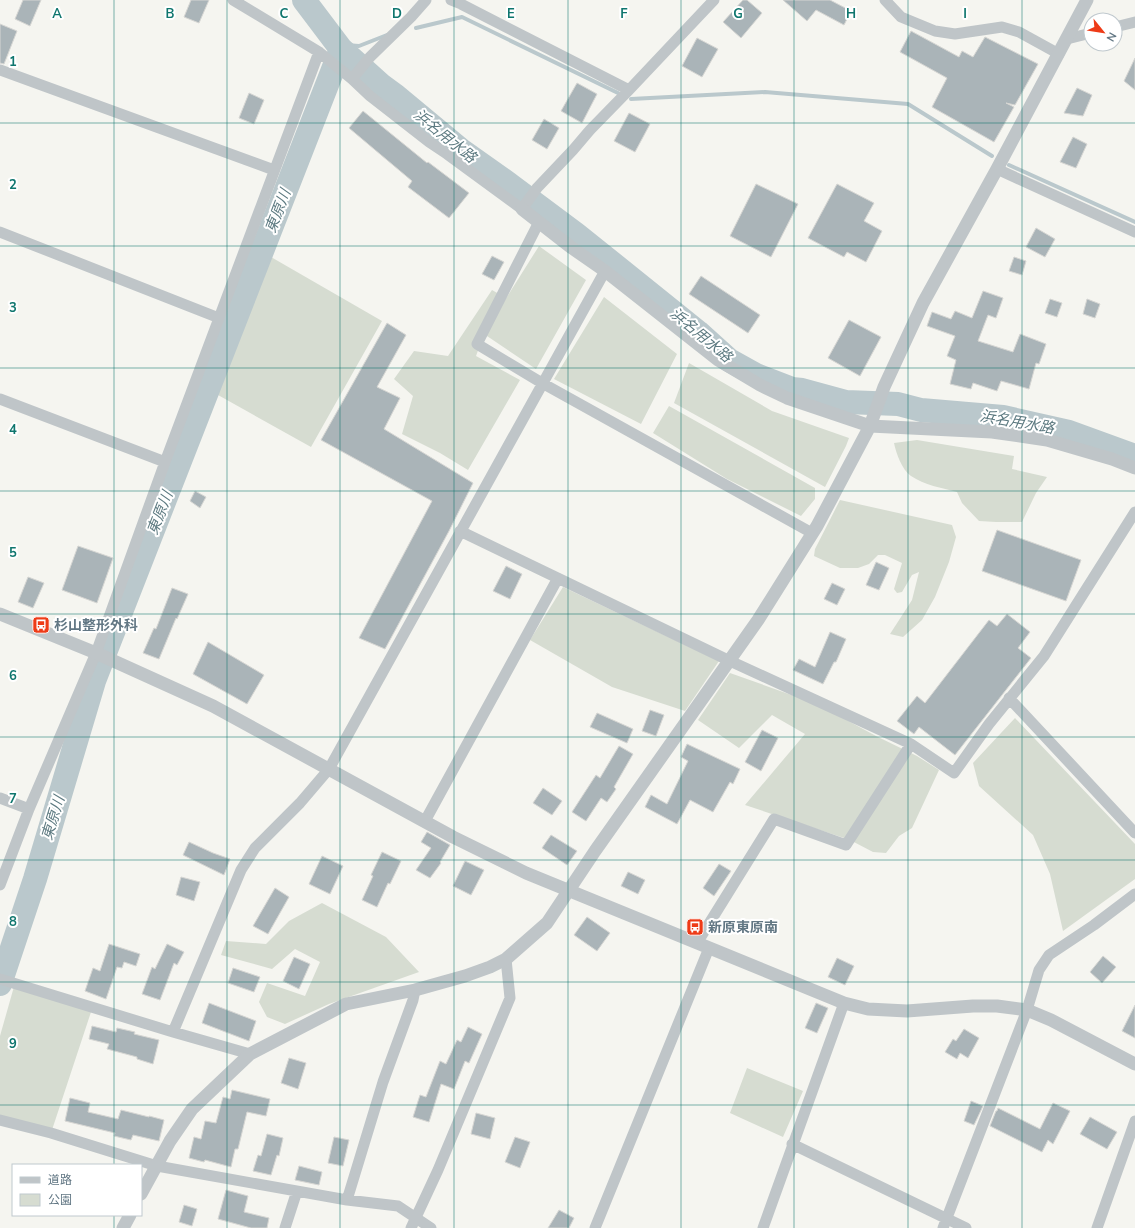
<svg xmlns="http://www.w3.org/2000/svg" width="1135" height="1228" font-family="'Nunito Sans','Noto Sans JP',sans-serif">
	<rect width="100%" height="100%" fill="#f5f5f0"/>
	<!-- green -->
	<path fill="#d6dcd1" d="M 539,246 L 586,280 L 536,369 L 484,334 L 476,356 L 520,380 L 468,470 L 440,453 L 402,434 L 413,396 L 394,379 L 414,351 L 448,356 L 492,290 L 499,294 L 486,330 Z
		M 271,257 L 382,321 L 311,447 L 218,395 Z
		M 604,297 L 677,354 L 641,424 L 554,379 Z
		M 689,363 L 772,411 L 849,438 L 846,446 L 825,487 L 674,403 Z
		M 669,406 L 815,488 L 815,499 L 801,516 L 727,479 L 653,433 Z
		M 917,440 L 1014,456 L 1012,469 L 1047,477 L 1036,493 L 1022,522 L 996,522 L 979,521 L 962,503 L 957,492 C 942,488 924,485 911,476 C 902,470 896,453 894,443 Z
		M 840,500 L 952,525 L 956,537 L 949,562 L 935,597 L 922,620 L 903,637 L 890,634 L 912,600 L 919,572 L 912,575 L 902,592 L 897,593 L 894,589 L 902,563 L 885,555 L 878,555 L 869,564 L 858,568 L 840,568 L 814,556 L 815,549 Z
		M 563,587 L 719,661 L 685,711 L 612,687 L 530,640 Z
		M 730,673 L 817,704 L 876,736 L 917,756 L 939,770 L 912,828 L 899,836 L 886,853 L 873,852 L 850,840 L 745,805 L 805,734 L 772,715 L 739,748 L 698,720 Z
		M 1015,718 L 1135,844 L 1135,879 L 1063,931 L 1050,874 L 1033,835 L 979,786 L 973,763 Z
		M 322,903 L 386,937 L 419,972 L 329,1004 L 285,1024 L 267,1017 L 259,1002 L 267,983 L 305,996 L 320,962 L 295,949 L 272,969 L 221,955 L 226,941 L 266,944 L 289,921 Z
		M 15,983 L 91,1012 L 51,1133 L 0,1120 L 0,1036 Z
		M 747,1068 L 803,1091 L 783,1137 L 730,1113 Z"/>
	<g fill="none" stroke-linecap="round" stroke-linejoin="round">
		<!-- stream -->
		<path stroke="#bac8cc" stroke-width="4" d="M 416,28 L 462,17 L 618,93
			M 341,49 L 346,45 L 359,46 L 387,35
			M 631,99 L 765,92 L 908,104 L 992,156
			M 1009,165 L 1135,222"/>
		<!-- river -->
		<path stroke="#bac8cc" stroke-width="24" d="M 304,0 L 341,49 L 381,85 L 396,96 L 461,150 L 509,184 L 576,234 L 698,332 L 729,360 L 756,375 L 792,389 L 802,390 L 846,402 L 898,404 L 921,410 L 1003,417 L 1069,432 L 1135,456
			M 0,984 L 35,879 L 94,681 L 341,49"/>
	</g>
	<!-- building -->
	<path fill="#aab4b8" stroke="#d6d6d3" d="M 23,0 L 41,0 L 30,26 L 15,19 Z
		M 191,0 L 209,0 L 199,23 L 184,17 Z
		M 743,0 L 747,0 L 762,13 L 741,38 L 723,22 Z
		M 783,0 L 830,0 L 851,11 L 844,25 L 816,10 L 807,21 Z
		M 0,24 L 17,31 L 4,64 L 0,63 Z
		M 911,31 L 959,57 L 962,51 L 973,57 L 985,37 L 1038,64 L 1015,105 L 1006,103 L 1014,107 L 994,142 L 932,107 L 947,78 L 900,52 Z
		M 697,38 L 718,49 L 702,77 L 682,66 Z
		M 1135,58 L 1135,90 L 1124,81 Z
		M 577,83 L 597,94 L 582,123 L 561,111 Z
		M 1077,88 L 1092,95 L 1083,116 L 1064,113 Z
		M 249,93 L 264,100 L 254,124 L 239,118 Z
		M 363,111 L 427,163 L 428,162 L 469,193 L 449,218 L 408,187 L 412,181 L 349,128 Z
		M 629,113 L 650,124 L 635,152 L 614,141 Z
		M 544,119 L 559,128 L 547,149 L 532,140 Z
		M 1073,137 L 1087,144 L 1076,168 L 1060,162 Z
		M 756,184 L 798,204 L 771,257 L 730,236 Z
		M 837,184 L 874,203 L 864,221 L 882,231 L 866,262 L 847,252 L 844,257 L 808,238 Z
		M 1036,228 L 1055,239 L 1045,257 L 1026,247 Z
		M 492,256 L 504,262 L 494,280 L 482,274 Z
		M 1014,257 L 1026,261 L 1022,275 L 1009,271 Z
		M 701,276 L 760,315 L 748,333 L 689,294 Z
		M 983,291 L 1003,298 L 996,318 L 988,315 L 978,341 L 1013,352 L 1020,334 L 1046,344 L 1039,364 L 1036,363 L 1029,389 L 1001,381 L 997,391 L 973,383 L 971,389 L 950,384 L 956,360 L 947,356 L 955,336 L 927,326 L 932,312 L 951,319 L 955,311 L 972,318 Z
		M 1050,299 L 1062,303 L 1057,317 L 1045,313 Z
		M 1087,299 L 1100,304 L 1095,318 L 1083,314 Z
		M 849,320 L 881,337 L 860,376 L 828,358 Z
		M 387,323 L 406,335 L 377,387 L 400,398 L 384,429 L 473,483 L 449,531 L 385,649 L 359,638 L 432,501 L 321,440 Z
		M 195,491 L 206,497 L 200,508 L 190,501 Z
		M 997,530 L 1081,560 L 1066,601 L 982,571 Z
		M 78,546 L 113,558 L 97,603 L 62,590 Z
		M 876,562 L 889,568 L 879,590 L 866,585 Z
		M 506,566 L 522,574 L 510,599 L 493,591 Z
		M 28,577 L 44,583 L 33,608 L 18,602 Z
		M 832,583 L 845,589 L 837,605 L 824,599 Z
		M 172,588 L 188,594 L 177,619 L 176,618 L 159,659 L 143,653 L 154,628 L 156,629 Z
		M 1007,614 L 1030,632 L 1018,648 L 1031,658 L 955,755 L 919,727 L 914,734 L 897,721 L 917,696 L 925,703 L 989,620 L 997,626 Z
		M 830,632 L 846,639 L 836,662 L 834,662 L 823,684 L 793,670 L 799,659 L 815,667 Z
		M 208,642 L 264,675 L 247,704 L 193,674 Z
		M 650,710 L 664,715 L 656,736 L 642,731 Z
		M 597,713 L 633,729 L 627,743 L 590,727 Z
		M 762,730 L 778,738 L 761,771 L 745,762 Z
		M 687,744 L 740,769 L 733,784 L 730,782 L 713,812 L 690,800 L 677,824 L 645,807 L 651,795 L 667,804 L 688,761 L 681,757 Z
		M 619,746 L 633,754 L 614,787 L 616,789 L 607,802 L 601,798 L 586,821 L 572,812 L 596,775 L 600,778 Z
		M 543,788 L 562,801 L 552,815 L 533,803 Z
		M 427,832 L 450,845 L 440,862 L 441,863 L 430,878 L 416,870 L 431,848 L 421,842 Z
		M 551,835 L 577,851 L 567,865 L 542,848 Z
		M 189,842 L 213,853 L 230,859 L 224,875 L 183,855 Z
		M 382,852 L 401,861 L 390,884 L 388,883 L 377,907 L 362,900 L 373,876 L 371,875 Z
		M 322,856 L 343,866 L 330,894 L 309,884 Z
		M 465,861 L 484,870 L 471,895 L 453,886 Z
		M 719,864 L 731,871 L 714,896 L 703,888 Z
		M 628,872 L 645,880 L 638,894 L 621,886 Z
		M 181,877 L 200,882 L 194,901 L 176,895 Z
		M 275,888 L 289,897 L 268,934 L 253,926 Z
		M 587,917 L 610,933 L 597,951 L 574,935 Z
		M 109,944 L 140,954 L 136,966 L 124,962 L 122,968 L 117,967 L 106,999 L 85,991 L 93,968 L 100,971 Z
		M 167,944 L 184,952 L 177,965 L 174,963 L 160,1000 L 142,994 L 152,967 L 155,969 Z
		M 1103,956 L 1116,967 L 1102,983 L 1090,972 Z
		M 294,957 L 310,964 L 299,989 L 283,981 Z
		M 837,958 L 854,966 L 845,985 L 828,977 Z
		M 233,968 L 260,977 L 254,992 L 228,983 Z
		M 209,1003 L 256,1021 L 249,1041 L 202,1023 Z
		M 816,1003 L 828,1008 L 817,1033 L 805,1028 Z
		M 1135,1005 L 1135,1038 L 1122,1031 Z
		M 92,1026 L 116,1032 L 117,1028 L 135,1032 L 134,1034 L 159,1040 L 153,1064 L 137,1059 L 137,1057 L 107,1049 L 109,1044 L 89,1039 Z
		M 468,1027 L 482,1034 L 469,1063 L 465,1061 L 454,1089 L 441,1084 L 429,1122 L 413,1117 L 420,1095 L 426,1097 L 440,1061 L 446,1064 L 457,1040 L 461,1042 Z
		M 964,1029 L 979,1038 L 968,1058 L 960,1053 L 957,1059 L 945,1052 L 953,1039 L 956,1041 Z
		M 289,1058 L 306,1063 L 298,1089 L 281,1083 Z
		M 232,1090 L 270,1099 L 266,1116 L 247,1112 L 238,1149 L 235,1149 L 231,1167 L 205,1160 L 204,1162 L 189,1158 L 194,1137 L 201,1139 L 205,1121 L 216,1123 L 223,1097 L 230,1099 Z
		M 70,1098 L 90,1103 L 88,1112 L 118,1119 L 121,1110 L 149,1117 L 149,1116 L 164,1120 L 159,1141 L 133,1135 L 131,1140 L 114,1136 L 115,1133 L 65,1121 Z
		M 971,1101 L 983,1106 L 974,1125 L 964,1121 Z
		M 1053,1103 L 1070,1111 L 1053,1144 L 1048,1140 L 1042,1152 L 990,1126 L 996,1111 L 997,1111 L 998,1108 L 1040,1129 Z
		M 476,1113 L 495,1118 L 490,1139 L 471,1134 Z
		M 1090,1117 L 1117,1132 L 1107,1149 L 1080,1134 Z
		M 267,1134 L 283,1138 L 279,1156 L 277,1155 L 271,1175 L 253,1171 L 258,1155 L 261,1156 Z
		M 334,1137 L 349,1140 L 343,1166 L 328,1163 Z
		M 515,1137 L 530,1142 L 520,1168 L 505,1162 Z
		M 299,1166 L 322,1172 L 319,1185 L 295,1180 Z
		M 226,1190 L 248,1196 L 244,1212 L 269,1218 L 267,1228 L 251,1228 L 218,1219 Z
		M 184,1205 L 197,1209 L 192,1226 L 179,1222 Z
		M 559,1210 L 574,1218 L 569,1228 L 548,1228 Z"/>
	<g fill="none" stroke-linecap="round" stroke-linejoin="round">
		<!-- minor -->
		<path stroke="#bfc5c8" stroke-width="11" d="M 233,0 L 319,52 L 352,79 L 370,96 L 429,142 L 447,154 L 522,209 L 537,188 L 573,150 L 590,130 L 629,90 L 714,0
			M 451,0 L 461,4 L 629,90
			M 885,0 L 901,17 L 935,31 L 955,34 L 1002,27 L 1019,32 L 1059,54
			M 1115,27 L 1135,22
			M 1067,39 L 1091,33
			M 0,70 L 274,170
			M 352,79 L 370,57 L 411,17 L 426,0
			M 997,169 L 1135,232
			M 539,222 L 477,344 L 542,383 L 812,533
			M 0,232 L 219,318
			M 0,399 L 165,462
			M 460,531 L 730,661 L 911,744 L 954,773 L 989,724 L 1044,656 L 1135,512
			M 1009,698 L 1135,833
			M 0,798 L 29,809
			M 425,821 L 558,578
			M 0,885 L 29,809 L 96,653 L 165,462 L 319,52
			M 697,943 L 774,819 L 846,845 L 911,744
			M 0,979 L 173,1032 L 250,1054
			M 173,1032 L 241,870 L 255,848 L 300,803 L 329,769 L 605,271
			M 0,1120 L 51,1133 L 157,1166 L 347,1200 L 398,1206 L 431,1228
			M 792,1144 L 966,1228
			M 347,1200 L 383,1082 L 413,1000 L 415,990
			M 285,1228 L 297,1191
			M 411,1228 L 438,1170 L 510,998 L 506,959
			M 595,1228 L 709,948
			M 763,1228 L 844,1003
			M 943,1228 L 1027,1010 L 1039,970 L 1049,955 L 1094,925 L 1135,894
			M 1097,1228 L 1135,1121"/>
		<!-- tertiary -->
		<path stroke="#bfc5c8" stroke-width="13" d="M 522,209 L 572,248 L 605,271 L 718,360 L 760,385 L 787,398 L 870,426 L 992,432 L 1047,440 L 1112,459 L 1135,468
			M 0,614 L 96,653 L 213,706 L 453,837 L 526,873 L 844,1003 L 868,1009 L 907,1011 L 973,1006 L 997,1006 L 1027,1010 L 1051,1020 L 1135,1064
			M 141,1194 L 170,1141 L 192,1109 L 250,1054 L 346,1004 L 415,990 L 465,976 L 490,967 L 506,959 L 547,923 L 595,851 L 758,620 L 817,526 L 870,426 L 884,387 L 923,303 L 997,169 L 1087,0
			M 123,1228 L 130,1215"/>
	</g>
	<!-- grid -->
	<path fill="none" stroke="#0f766e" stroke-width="1" stroke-opacity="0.55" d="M 114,0 L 114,1165M 227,0 L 227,1228M 340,0 L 340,1228M 454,0 L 454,1228M 568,0 L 568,1228M 681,0 L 681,1228M 794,0 L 794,1228M 908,0 L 908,1228M 1022,0 L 1022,1228M 0,123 L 1135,123M 0,246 L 1135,246M 0,368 L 1135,368M 0,491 L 1135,491M 0,614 L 1135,614M 0,737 L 1135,737M 0,860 L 1135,860M 0,982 L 1135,982M 0,1105 L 1135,1105M 114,1215 L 114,1228"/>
	<!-- icons -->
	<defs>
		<symbol id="bus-square" viewBox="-11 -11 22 22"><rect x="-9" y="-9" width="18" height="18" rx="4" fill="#ee3b17" stroke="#fff"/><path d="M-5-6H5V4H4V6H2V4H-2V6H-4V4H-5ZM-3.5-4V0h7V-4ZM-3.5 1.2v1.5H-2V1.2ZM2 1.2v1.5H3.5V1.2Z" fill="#fff"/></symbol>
	</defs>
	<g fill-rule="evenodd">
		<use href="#bus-square" x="31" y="615" width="20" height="20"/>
		<use href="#bus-square" x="685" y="917" width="20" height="20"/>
	</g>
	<g text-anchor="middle" stroke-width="4" stroke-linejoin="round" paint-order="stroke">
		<!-- poi labels -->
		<g font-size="14" font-weight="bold" fill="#627784" stroke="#fff" text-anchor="start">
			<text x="54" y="630">杉山整形外科</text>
			<text x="708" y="932">新原東原南</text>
		</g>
		<!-- water labels -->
		<g font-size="15" font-style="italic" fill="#5d7a81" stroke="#fff">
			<text transform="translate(445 136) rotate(39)" y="5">浜名用水路</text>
			<text transform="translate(278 211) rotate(-69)" y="5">東原川</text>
			<text transform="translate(701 335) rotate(40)" y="5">浜名用水路</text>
			<text transform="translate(1017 422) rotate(10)" y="5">浜名用水路</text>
			<text transform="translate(160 513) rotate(-69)" y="5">東原川</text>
			<text transform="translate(53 818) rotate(-73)" y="5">東原川</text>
		</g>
	</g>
	<g font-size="13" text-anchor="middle" font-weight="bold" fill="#0f766e" stroke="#fff" stroke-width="4" stroke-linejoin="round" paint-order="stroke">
		<text x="57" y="18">A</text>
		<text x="170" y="18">B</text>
		<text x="284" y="18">C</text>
		<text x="397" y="18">D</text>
		<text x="511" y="18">E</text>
		<text x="624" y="18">F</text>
		<text x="738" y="18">G</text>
		<text x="851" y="18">H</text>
		<text x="965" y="18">I</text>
		<text x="13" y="66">1</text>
		<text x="13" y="189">2</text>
		<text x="13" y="312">3</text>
		<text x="13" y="434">4</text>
		<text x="13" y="557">5</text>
		<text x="13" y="680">6</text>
		<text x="13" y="803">7</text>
		<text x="13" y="926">8</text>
		<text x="13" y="1048">9</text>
	</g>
	<!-- legend -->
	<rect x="12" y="1164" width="130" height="52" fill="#ffffff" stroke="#c0c9ce"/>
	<rect x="20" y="1177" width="20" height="6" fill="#bfc5c8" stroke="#c0c9ce"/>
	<text x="48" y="1184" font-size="12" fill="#627784">道路</text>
	<rect x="20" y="1194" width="20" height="12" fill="#d6dcd1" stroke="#c0c9ce"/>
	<text x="48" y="1204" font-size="12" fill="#627784">公園</text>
	<!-- north arrow -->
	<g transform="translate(1103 32) rotate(120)"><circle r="19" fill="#ffffff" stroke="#c0c9ce"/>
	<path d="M0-3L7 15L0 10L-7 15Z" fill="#ee3b17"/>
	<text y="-6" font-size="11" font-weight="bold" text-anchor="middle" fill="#627784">N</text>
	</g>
</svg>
